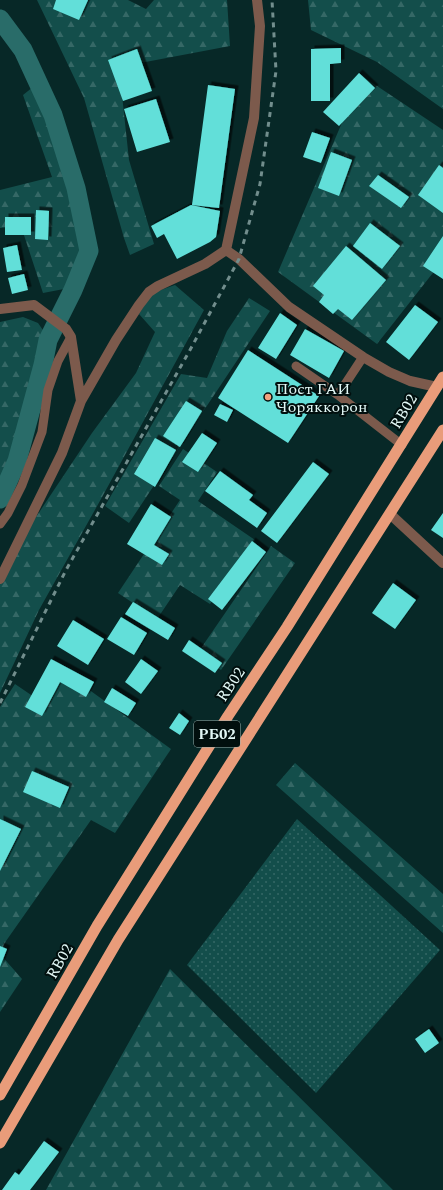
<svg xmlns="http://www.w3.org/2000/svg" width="443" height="1190" font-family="Spectral,serif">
	<defs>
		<pattern id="grass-dots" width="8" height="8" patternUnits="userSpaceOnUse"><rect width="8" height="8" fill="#134e4b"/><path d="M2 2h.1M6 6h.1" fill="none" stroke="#356866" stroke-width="1.8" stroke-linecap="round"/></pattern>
		<pattern id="forest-firs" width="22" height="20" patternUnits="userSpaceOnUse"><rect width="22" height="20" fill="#134e4b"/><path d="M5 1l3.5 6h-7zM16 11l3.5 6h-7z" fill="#356866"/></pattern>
		<filter id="shadow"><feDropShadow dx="3.5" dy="-3.5" stdDeviation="0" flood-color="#0009"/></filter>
	</defs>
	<rect width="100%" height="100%" fill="#072827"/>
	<!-- grass -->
	<path fill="url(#grass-dots)" d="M 297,819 L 440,950 L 316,1093 L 187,965 Z"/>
	<!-- forest -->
	<path fill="url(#forest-firs)" d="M 37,0 L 128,0 L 146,9 L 154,0 L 227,0 L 230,46 L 119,67 L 129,160 L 154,244 L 130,255 L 124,238 L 84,98 Z
		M 308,0 L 443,0 L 443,109 L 377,62 L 311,30 Z
		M 362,76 L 443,130 L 443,260 L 377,344 L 278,272 Z
		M 38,83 L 50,116 L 72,190 L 84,252 L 69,288 L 43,293 L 21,226 L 0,228 L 0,190 L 52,177 L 23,95 Z
		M 175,285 L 204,310 L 101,499 L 39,610 L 0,693 L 0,584 L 22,538 L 92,433 L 136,373 L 155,332 L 139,314 L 152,293 Z
		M 249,298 L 270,311 L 129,523 L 105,506 L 181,374 L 207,378 L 227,331 Z
		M 23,317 L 38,323 L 45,333 L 12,457 L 0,484 L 0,322 Z
		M 183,449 L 217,472 L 198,501 L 255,540 L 210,604 L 180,585 L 157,619 L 118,593 L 180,500 L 159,486 Z
		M 271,546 L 295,563 L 221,670 L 197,654 Z
		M 59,668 L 171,749 L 115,833 L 91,820 L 6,941 L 0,953 L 0,707 L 15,684 L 37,699 Z
		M 295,763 L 443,894 L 443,933 L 276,785 Z
		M 0,954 L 22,979 L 0,1012 Z
		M 170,969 L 393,1190 L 46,1190 Z"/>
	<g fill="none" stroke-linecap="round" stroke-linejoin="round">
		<!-- canal -->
		<path stroke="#296c69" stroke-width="19" d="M 0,19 L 23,50 L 53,115 L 76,188 L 89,251 L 73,290 L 48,340 L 43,365 L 17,461 L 0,499"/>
	</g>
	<!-- building -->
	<path fill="#62dfd9" filter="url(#shadow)" d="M 56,0 L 88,0 L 79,20 L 53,9 Z
		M 341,48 L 341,63 L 330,64 L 330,101 L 311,101 L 311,49 Z
		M 137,49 L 152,91 L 123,101 L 108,60 Z
		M 359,73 L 375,88 L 339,126 L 323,112 Z
		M 208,85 L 235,89 L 219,208 L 192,205 Z
		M 156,99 L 170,142 L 137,152 L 124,109 Z
		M 312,132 L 330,138 L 321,163 L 303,157 Z
		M 331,152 L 352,160 L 339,196 L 318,188 Z
		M 439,165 L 443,168 L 443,213 L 418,195 Z
		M 378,175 L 409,197 L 401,208 L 369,186 Z
		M 191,205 L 220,211 L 216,237 L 210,242 L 177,259 L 164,234 L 157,238 L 151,226 Z
		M 36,210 L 49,211 L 48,240 L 35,239 Z
		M 5,217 L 31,217 L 31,235 L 5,235 Z
		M 370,223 L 400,246 L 382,269 L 353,246 Z
		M 443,236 L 443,279 L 423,266 Z
		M 17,245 L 22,270 L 7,272 L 3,248 Z
		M 346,246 L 386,280 L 352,320 L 338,309 L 333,314 L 319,302 L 324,295 L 313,286 Z
		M 24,274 L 28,290 L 12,294 L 8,278 Z
		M 415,305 L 438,322 L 409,360 L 386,342 Z
		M 280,313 L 297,325 L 276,359 L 258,348 Z
		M 305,329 L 344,351 L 329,378 L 290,355 Z
		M 248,350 L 319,396 L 288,443 L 218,398 Z
		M 186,401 L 202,411 L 180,447 L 163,436 Z
		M 220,404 L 233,410 L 227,422 L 214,415 Z
		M 202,433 L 217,443 L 198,472 L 182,462 Z
		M 155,438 L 176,450 L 155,487 L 134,474 Z
		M 313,462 L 329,474 L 277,543 L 261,531 Z
		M 220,471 L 253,495 L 249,500 L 267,513 L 257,528 L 205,491 Z
		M 151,504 L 171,517 L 154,545 L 169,554 L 162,565 L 127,544 Z
		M 443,513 L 443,538 L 431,530 Z
		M 252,541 L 266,552 L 222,610 L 208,599 Z
		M 393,583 L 416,600 L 395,629 L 372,613 Z
		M 133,602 L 175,628 L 168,640 L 125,614 Z
		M 121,617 L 147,633 L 134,655 L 107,639 Z
		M 73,620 L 104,639 L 88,665 L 57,646 Z
		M 189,640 L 222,663 L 215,673 L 182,651 Z
		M 51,659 L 94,682 L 86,697 L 60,682 L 42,716 L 25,707 Z
		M 141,659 L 158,671 L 141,694 L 125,682 Z
		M 112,688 L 136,703 L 128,716 L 104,702 Z
		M 179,713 L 189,721 L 180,735 L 169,728 Z
		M 32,771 L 69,787 L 60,808 L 23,792 Z
		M 0,819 L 21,829 L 0,871 Z
		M 0,946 L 7,949 L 0,967 Z
		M 429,1029 L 439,1043 L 425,1053 L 415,1039 Z
		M 44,1141 L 59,1152 L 30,1190 L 2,1190 L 15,1172 L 19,1175 Z"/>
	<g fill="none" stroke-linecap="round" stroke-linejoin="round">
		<!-- service -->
		<path stroke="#7c5a4c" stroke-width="9" d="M 296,366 L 338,395 L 402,445
			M 338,395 L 363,357
			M 0,524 L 8,513 L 22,485 L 42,432 L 48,390 L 58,361 L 71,337"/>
		<!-- minor -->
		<path stroke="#7c5a4c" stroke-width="10" d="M 226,250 L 239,259 L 289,307 L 363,357 L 389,372 L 410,381 L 437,387
			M 0,309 L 34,305 L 66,329 L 71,337 L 81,401
			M 0,579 L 62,453 L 81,401 L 116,340 L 139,305 L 149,292 L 158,286 L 205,264 L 226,250 L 254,118 L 260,26 L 257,0"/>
		<!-- tertiary -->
		<path stroke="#7c5a4c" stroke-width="10" d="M 390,514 L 443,563"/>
		<!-- trunk -->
		<path stroke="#e99c7a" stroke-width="11" d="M 0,1095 L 97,926 L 228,716 L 287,627 L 443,377
			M 0,1143 L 118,940 L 443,430"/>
		<!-- rail -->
		<path stroke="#728e8d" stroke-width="3" stroke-dasharray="5 5" stroke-linecap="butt" d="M 0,703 L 66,570 L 190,350 L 239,259 L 260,184 L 276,71 L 272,0"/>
	</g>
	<!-- markers -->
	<circle fill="#f2a17e" stroke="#010f0e" stroke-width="1.5" cx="268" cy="397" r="4"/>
	<g text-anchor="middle" stroke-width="4" stroke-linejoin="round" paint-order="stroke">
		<!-- shield labels -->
		<rect fill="#010f0e" stroke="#9eb2b0" stroke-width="1" x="194" y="721" width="46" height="26" rx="3"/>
		<g font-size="15" font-weight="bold" fill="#e2f8f6">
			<text x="217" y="739">РБ02</text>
		</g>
		<!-- poi labels -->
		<g font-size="16" fill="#e2f8f6" stroke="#010f0e" text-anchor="start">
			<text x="276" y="394">Пост ГАИ<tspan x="276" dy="18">Чоряккорон</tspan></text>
		</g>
		<!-- street labels -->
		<g font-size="16" fill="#e2f8f6" stroke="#010f0e">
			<text transform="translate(403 411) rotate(-59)" y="6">RB02</text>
			<text transform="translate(230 684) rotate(-56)" y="6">RB02</text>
			<text transform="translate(59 961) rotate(-60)" y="6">RB02</text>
		</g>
	</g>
</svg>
